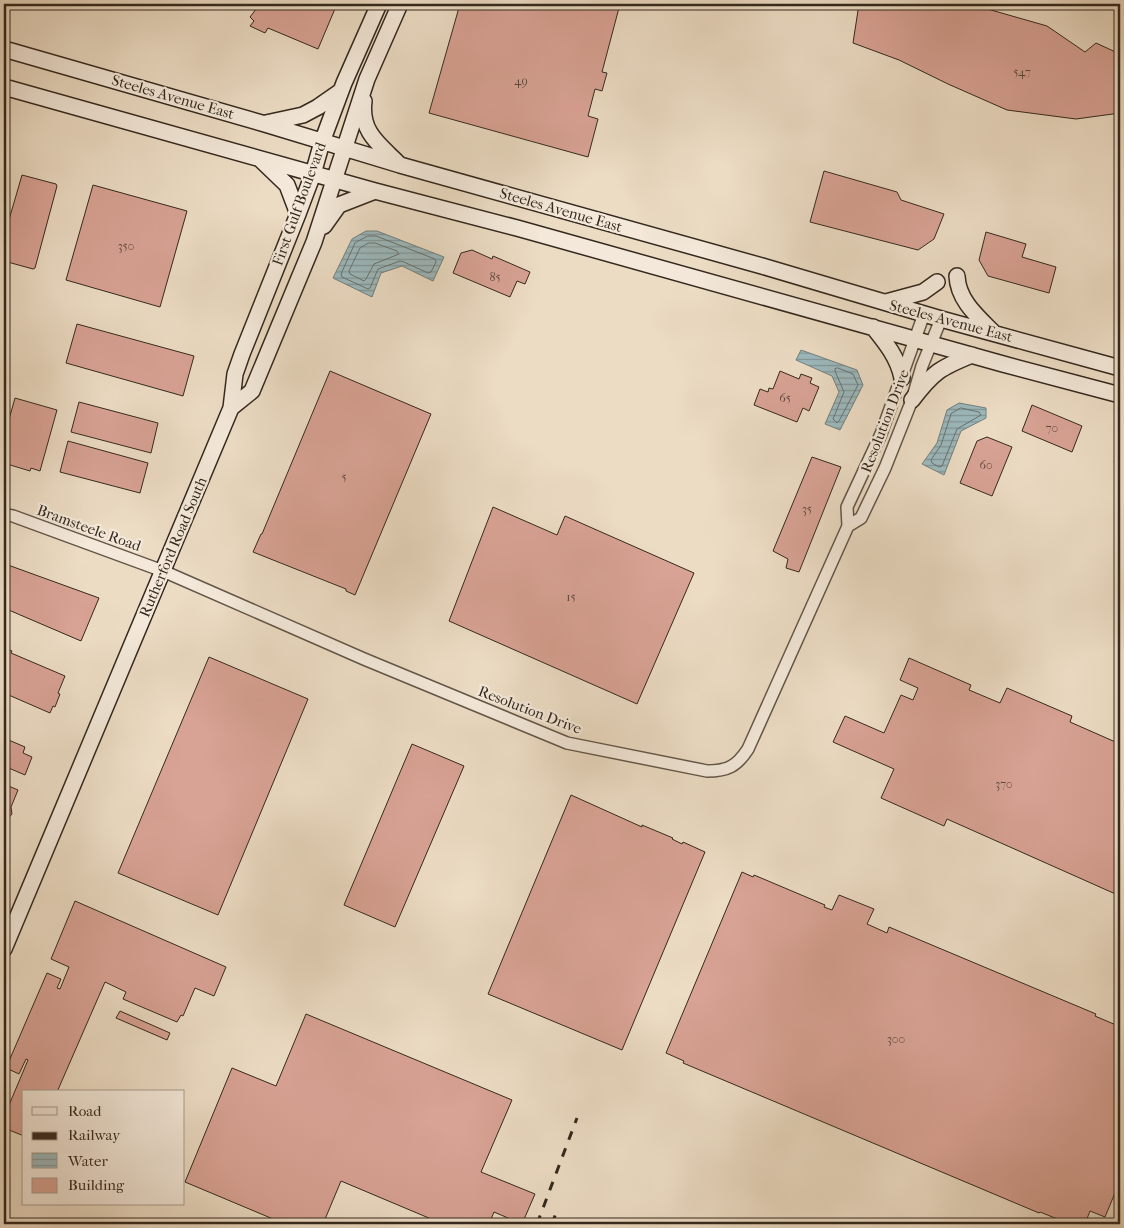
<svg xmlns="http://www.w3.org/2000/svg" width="1124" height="1228" font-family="'IM FELL French Canon',serif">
	<defs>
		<pattern id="water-rules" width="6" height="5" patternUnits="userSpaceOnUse" patternTransform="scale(1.25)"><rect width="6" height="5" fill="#9cb9bd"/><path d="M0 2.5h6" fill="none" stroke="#809699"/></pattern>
	</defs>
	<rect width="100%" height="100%" fill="#ecdcc4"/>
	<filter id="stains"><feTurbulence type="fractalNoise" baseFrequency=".004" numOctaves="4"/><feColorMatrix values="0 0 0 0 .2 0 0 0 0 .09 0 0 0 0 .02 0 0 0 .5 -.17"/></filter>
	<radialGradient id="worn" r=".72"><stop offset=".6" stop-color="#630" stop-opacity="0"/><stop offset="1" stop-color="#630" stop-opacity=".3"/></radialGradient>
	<!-- water -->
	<path fill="url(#water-rules)" stroke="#727f7d" d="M 366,231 L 377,231 L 444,257 L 433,281 L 402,266 L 381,273 L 372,297 L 333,278 L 352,239 Z
		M 801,350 L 857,370 L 863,385 L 840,430 L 825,424 L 839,392 L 832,376 L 796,360 Z
		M 959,403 L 986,408 L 986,418 L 961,431 L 944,475 L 922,464 L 937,443 L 947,410 Z"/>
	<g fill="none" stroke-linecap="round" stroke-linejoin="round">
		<!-- shore -->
		<path stroke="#68716e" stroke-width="1" d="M 368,236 L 376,236 L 435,259 L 436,262 L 431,272 L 428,273 L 404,262 L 400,261 L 378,269 L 370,288 L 368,289 L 342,277 L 341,274 L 355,243 Z
			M 369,243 L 375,243 L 397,251 L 399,254 L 374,264 L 366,279 L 364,281 L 350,274 L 349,271 L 360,248 Z
			M 838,368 L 853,374 L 858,385 L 839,421 L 837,423 L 833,419 L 844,392 L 835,371 L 835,369 Z
			M 961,408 L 979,412 L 981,415 L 957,429 L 942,466 L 939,467 L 932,463 L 931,460 L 941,445 L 951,414 Z"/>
	</g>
	<!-- building -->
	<path fill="#d8a294" stroke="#34291e" d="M 260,4 L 337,4 L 318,49 L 268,28 L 265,33 L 250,26 L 254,21 L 250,17 Z
		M 460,4 L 620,4 L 602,72 L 607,73 L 602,91 L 595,89 L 588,116 L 598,119 L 588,157 L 429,113 Z
		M 859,4 L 921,4 L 929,10 L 934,4 L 970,4 L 1047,26 L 1085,52 L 1096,43 L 1120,54 L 1120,113 L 1076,119 L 1007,110 L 948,84 L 899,60 L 853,43 Z
		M 824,171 L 897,192 L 901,200 L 944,214 L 934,239 L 918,250 L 810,222 Z
		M 22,175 L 56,184 L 57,186 L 35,268 L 33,269 L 4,261 L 4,237 Z
		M 93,185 L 187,211 L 160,307 L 66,280 Z
		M 986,232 L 1026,244 L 1022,257 L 1056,267 L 1049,293 L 988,276 L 979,260 Z
		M 472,250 L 492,259 L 493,256 L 530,272 L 525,284 L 517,281 L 510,297 L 453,273 L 461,253 Z
		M 77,324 L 194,356 L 183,396 L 66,363 Z
		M 330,371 L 431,414 L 355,595 L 346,591 L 346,589 L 253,552 L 261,534 L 262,534 Z
		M 780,371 L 799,379 L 801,374 L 812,378 L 810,383 L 819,387 L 809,411 L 803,408 L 797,422 L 754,405 L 760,389 L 768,392 L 769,388 L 773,389 Z
		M 15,398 L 57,410 L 40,471 L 31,468 L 30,471 L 7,464 L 7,462 L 4,460 L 4,437 Z
		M 79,402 L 158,423 L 151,453 L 71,432 Z
		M 1032,405 L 1082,426 L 1072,452 L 1022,431 Z
		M 987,437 L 1012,447 L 992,496 L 960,483 L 977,441 Z
		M 68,441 L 148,463 L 140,493 L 60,472 Z
		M 1120,447 L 1120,465 L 1114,462 Z
		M 812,457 L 841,467 L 799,572 L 786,568 L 788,559 L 773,551 Z
		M 493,507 L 557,535 L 565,516 L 694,573 L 637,704 L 449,621 Z
		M 8,565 L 99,598 L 81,641 L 4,608 L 4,574 Z
		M 4,647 L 12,651 L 11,653 L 65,676 L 58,693 L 60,694 L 55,707 L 53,706 L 50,713 L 4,693 Z
		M 209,657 L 308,699 L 218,915 L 118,873 Z
		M 909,658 L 971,685 L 969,690 L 1000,703 L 1007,688 L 1072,716 L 1070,722 L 1120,744 L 1120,752 L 1118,758 L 1120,759 L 1120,896 L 947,819 L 944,826 L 881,798 L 894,769 L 833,742 L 845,716 L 884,733 L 901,695 L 913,700 L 918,688 L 900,680 Z
		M 4,738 L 25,747 L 23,753 L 32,757 L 25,775 L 4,766 Z
		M 412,744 L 464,766 L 395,927 L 344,905 Z
		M 4,784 L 18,790 L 11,807 L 12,814 L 4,823 Z
		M 571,795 L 642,827 L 642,825 L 673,838 L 672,839 L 682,844 L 683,842 L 705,852 L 622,1050 L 488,994 Z
		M 742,872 L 753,877 L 754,875 L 825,905 L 824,907 L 832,910 L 839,895 L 874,909 L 867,924 L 887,933 L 889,927 L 1096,1014 L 1095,1016 L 1116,1025 L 1120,1015 L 1120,1181 L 1105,1217 L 1090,1211 L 1085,1224 L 1070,1224 L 1040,1212 L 1039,1213 L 683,1063 L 684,1061 L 666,1053 Z
		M 75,901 L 226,967 L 214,996 L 195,988 L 183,1016 L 181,1015 L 177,1022 L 123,999 L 126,992 L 105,982 L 57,1092 L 24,1092 L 24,1136 L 4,1128 L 4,1117 L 28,1060 L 26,1059 L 19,1074 L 6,1068 L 47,973 L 61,979 L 57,988 L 60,989 L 69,967 L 51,959 Z
		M 120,1011 L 170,1033 L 167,1040 L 116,1018 Z
		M 306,1014 L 512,1100 L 481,1172 L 535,1194 L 522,1224 L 494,1212 L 489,1224 L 443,1224 L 341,1181 L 323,1224 L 285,1224 L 185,1182 L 232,1068 L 276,1086 Z"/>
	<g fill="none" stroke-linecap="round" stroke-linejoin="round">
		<defs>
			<path id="street" d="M 4,514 L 13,516 L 163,571 L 364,659 L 567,743 L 707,771 C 728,771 737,766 748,749 L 848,526 L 847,507 L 881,434 L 924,314
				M 848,526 L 861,518 L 885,468 L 912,400 L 922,366 L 941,319"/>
			<path id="secondary" d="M 4,49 L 265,124 L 400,165 L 762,266 L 941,319 L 1120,368
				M 4,87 L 375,191 L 517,228 L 1003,364 L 1120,395
				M 364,101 C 360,132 379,144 399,164
				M 266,123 L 303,115 L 318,107 L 341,91
				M 261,160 L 287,185 L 298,214
				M 324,226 L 339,205 L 375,191
				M 957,276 C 958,300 977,316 993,332
				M 886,302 L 923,292 L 937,282
				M 873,327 C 886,343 898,358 902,378
				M 912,400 C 933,372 940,368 972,355
				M 231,408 L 235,374 L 242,354 L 298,214 L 313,174 L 322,142 L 344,83 L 379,4
				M 4,949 L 231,408 L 252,391 L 314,242 L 367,79 L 400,4"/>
		</defs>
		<!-- street casing -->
		<use href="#street" stroke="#625648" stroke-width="14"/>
		<!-- secondary casing -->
		<use href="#secondary" stroke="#34291e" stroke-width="18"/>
		<!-- street -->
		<use href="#street" stroke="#f3e8d9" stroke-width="11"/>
		<!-- secondary -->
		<use href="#secondary" stroke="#f3e8d9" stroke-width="15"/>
		<!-- rail -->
		<path stroke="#34291e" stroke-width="3" stroke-dasharray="9 9" stroke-linecap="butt" d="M 537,1224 L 577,1118
			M 552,1224 L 556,1213"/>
	</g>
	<g text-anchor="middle" stroke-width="4.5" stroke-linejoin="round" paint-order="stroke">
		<!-- number labels -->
		<g font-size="12" fill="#5d473c">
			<text x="1022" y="76">547</text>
			<text x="521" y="85">49</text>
			<text x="126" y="250">350</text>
			<text x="495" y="281">85</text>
			<text x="785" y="402">65</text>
			<text x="1052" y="432">70</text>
			<text x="986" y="469">60</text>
			<text x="344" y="481">5</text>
			<text x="807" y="513">35</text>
			<text x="571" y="601">15</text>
			<text x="1004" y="788">370</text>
			<text x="896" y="1043">300</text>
		</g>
		<!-- street labels -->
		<g font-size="15" fill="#34291e" stroke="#f3e8d9">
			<text transform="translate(173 97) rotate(16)" y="5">Steeles Avenue East</text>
			<text transform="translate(299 204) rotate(-70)" y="5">First Gulf Boulevard</text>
			<text transform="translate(561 210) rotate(16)" y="5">Steeles Avenue East</text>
			<text transform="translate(951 321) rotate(15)" y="5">Steeles Avenue East</text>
			<text transform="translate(885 421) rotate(-69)" y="5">Resolution Drive</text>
			<text transform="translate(89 528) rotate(20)" y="5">Bramsteele Road</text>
			<text transform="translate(173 547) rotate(-67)" y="5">Rutherford Road South</text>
			<text transform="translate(530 710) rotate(21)" y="5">Resolution Drive</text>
		</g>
	</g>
	<!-- margin -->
	<rect width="1124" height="1228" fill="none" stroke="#ecdcc4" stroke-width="20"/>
	<rect x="5" y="5" width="1114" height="1218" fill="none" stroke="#34291e" stroke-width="2.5"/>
	<rect x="10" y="10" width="1104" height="1208" fill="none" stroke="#34291e"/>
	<!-- legend -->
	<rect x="22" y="1090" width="162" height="115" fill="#f3e8d9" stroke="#a79c8e"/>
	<rect x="32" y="1107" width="25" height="8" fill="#f3e8d9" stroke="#a79c8e"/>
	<text x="68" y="1116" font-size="15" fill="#34291e">Road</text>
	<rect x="32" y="1132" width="25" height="8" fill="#34291e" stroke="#a79c8e"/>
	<text x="68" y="1140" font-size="15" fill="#34291e">Railway</text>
	<rect x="32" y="1153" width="25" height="15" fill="url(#water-rules)" stroke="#a79c8e"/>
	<text x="68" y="1166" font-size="15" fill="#34291e">Water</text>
	<rect x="32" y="1178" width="25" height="15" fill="#d8a294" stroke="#a79c8e"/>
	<text x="68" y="1190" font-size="15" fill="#34291e">Building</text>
	<rect width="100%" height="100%" filter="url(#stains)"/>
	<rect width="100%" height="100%" fill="url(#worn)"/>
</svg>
